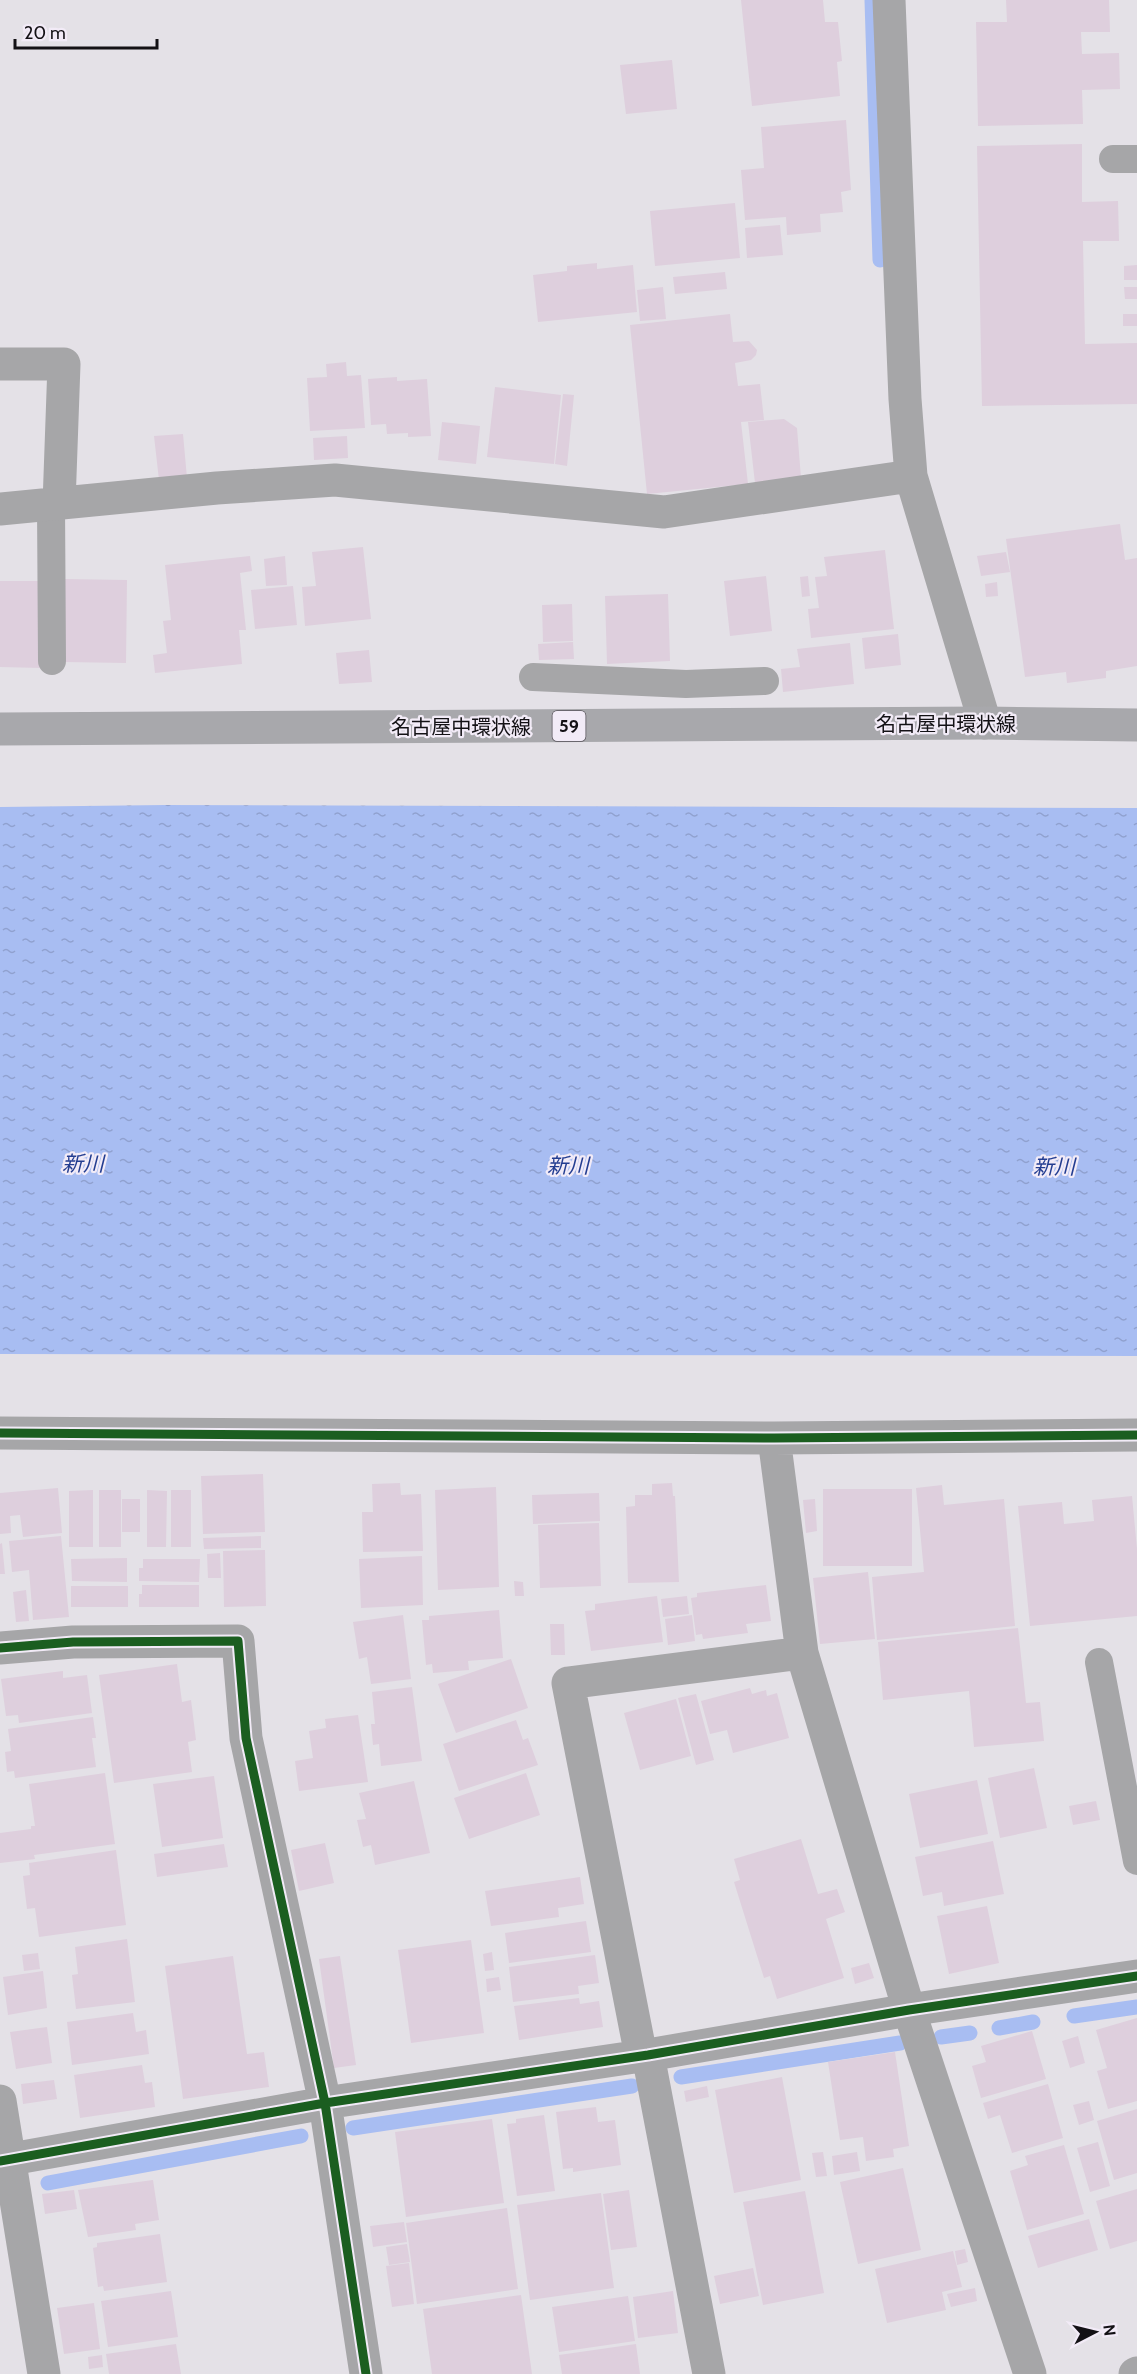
<svg xmlns="http://www.w3.org/2000/svg" width="1137" height="2374" font-family="Cabin,'Noto Sans JP',sans-serif">
	<defs>
		<pattern id="water-ripples" width="26" height="14" patternUnits="userSpaceOnUse" patternTransform="scale(1.5)"><rect width="26" height="14" fill="#a8bdf2"/><path d="M2 4q2-2 4 0t4 0M15 11q2-2 4 0t4 0" fill="none" stroke="#90a1cf"/></pattern>
	</defs>
	<rect width="100%" height="100%" fill="#e4e1e7"/>
	<!-- water -->
	<path fill="url(#water-ripples)" d="M 165,805 L 1137,808 L 1137,1356 L 0,1354 L 0,807 Z"/>
	<g fill="none" stroke-linecap="round" stroke-linejoin="round">
		<!-- stream -->
		<path stroke="#a8bdf2" stroke-width="15" d="M 872,0 L 880,260
			M 1074,2016 L 1137,2007
			M 999,2028 L 1033,2022
			M 941,2037 L 970,2033
			M 681,2077 L 900,2043
			M 353,2128 L 632,2086
			M 48,2183 L 301,2136"/>
	</g>
	<!-- building -->
	<path fill="#decfdd" d="M 741,0 L 823,0 L 825,22 L 838,22 L 842,61 L 837,62 L 840,96 L 752,106 Z
		M 1006,0 L 1109,0 L 1110,32 L 1081,32 L 1082,54 L 1119,53 L 1120,89 L 1082,90 L 1083,124 L 978,126 L 976,22 L 1007,22 Z
		M 672,60 L 677,109 L 626,114 L 620,65 Z
		M 846,120 L 851,190 L 841,192 L 843,212 L 820,214 L 821,232 L 787,235 L 786,217 L 745,220 L 741,170 L 764,168 L 761,127 Z
		M 1082,144 L 1082,202 L 1118,201 L 1119,241 L 1083,241 L 1085,344 L 1137,343 L 1137,404 L 982,406 L 977,146 Z
		M 735,203 L 740,258 L 655,266 L 650,211 Z
		M 780,225 L 783,255 L 747,258 L 745,228 Z
		M 597,263 L 597,269 L 633,265 L 637,312 L 538,322 L 533,275 L 567,271 L 567,266 Z
		M 1137,265 L 1137,280 L 1124,280 L 1124,266 Z
		M 725,272 L 727,289 L 675,294 L 673,277 Z
		M 663,287 L 666,319 L 640,321 L 637,290 Z
		M 1124,287 L 1137,287 L 1137,299 L 1125,299 Z
		M 730,314 L 733,342 L 749,341 L 757,350 L 756,355 L 751,360 L 735,363 L 738,386 L 760,384 L 764,420 L 741,422 L 748,484 L 647,494 L 630,325 Z
		M 1123,314 L 1137,314 L 1137,326 L 1123,326 Z
		M 346,362 L 347,376 L 361,375 L 365,428 L 310,431 L 307,378 L 327,377 L 326,364 Z
		M 397,377 L 397,381 L 427,379 L 431,436 L 408,437 L 408,433 L 387,434 L 386,424 L 371,425 L 368,379 Z
		M 495,387 L 561,395 L 554,464 L 487,457 Z
		M 563,394 L 574,395 L 567,466 L 555,464 Z
		M 784,419 L 797,428 L 801,478 L 755,483 L 748,422 Z
		M 442,422 L 480,426 L 476,464 L 438,460 Z
		M 183,434 L 187,478 L 159,480 L 154,436 Z
		M 347,436 L 348,458 L 314,460 L 313,438 Z
		M 1120,524 L 1125,560 L 1137,558 L 1137,666 L 1106,671 L 1106,678 L 1067,683 L 1066,672 L 1025,677 L 1006,539 Z
		M 363,547 L 371,619 L 305,626 L 302,587 L 316,586 L 312,552 Z
		M 885,550 L 894,629 L 811,638 L 808,609 L 819,608 L 815,577 L 827,576 L 824,557 Z
		M 1006,552 L 1010,572 L 981,576 L 977,556 Z
		M 250,556 L 252,571 L 240,573 L 246,630 L 239,630 L 242,664 L 155,673 L 153,655 L 167,653 L 163,621 L 171,620 L 165,565 Z
		M 285,556 L 287,585 L 266,586 L 264,559 Z
		M 766,576 L 772,631 L 730,636 L 724,581 Z
		M 808,576 L 810,596 L 802,597 L 800,577 Z
		M 65,579 L 127,580 L 126,663 L 64,662 Z
		M 0,581 L 42,581 L 42,668 L 0,667 Z
		M 997,582 L 998,596 L 986,597 L 985,584 Z
		M 293,586 L 297,625 L 255,629 L 251,590 Z
		M 668,594 L 670,661 L 607,664 L 605,596 Z
		M 572,604 L 573,641 L 543,642 L 542,605 Z
		M 898,634 L 901,665 L 865,669 L 862,638 Z
		M 573,642 L 574,659 L 539,660 L 538,644 Z
		M 850,643 L 854,684 L 783,692 L 781,669 L 800,667 L 797,649 Z
		M 369,650 L 372,682 L 339,684 L 336,653 Z
		M 263,1474 L 265,1532 L 203,1534 L 201,1476 Z
		M 400,1483 L 401,1495 L 421,1494 L 423,1551 L 363,1552 L 362,1512 L 373,1512 L 372,1484 Z
		M 672,1483 L 673,1496 L 675,1496 L 679,1582 L 628,1583 L 626,1507 L 635,1506 L 635,1495 L 652,1495 L 652,1484 Z
		M 942,1485 L 944,1505 L 1004,1499 L 1015,1626 L 877,1640 L 872,1577 L 924,1572 L 916,1488 Z
		M 496,1487 L 499,1587 L 438,1590 L 435,1490 Z
		M 58,1488 L 62,1533 L 23,1537 L 20,1515 L 10,1516 L 11,1533 L 0,1534 L 0,1493 Z
		M 823,1489 L 912,1489 L 912,1566 L 823,1566 Z
		M 93,1490 L 93,1547 L 69,1547 L 69,1491 Z
		M 99,1490 L 121,1490 L 121,1547 L 99,1547 Z
		M 147,1490 L 167,1491 L 166,1547 L 147,1547 Z
		M 171,1490 L 191,1490 L 191,1547 L 171,1547 Z
		M 599,1493 L 600,1521 L 533,1524 L 532,1495 Z
		M 1132,1496 L 1137,1549 L 1137,1616 L 1030,1626 L 1018,1506 L 1062,1502 L 1064,1524 L 1094,1521 L 1092,1500 Z
		M 122,1499 L 140,1499 L 140,1532 L 122,1532 Z
		M 815,1499 L 817,1531 L 806,1533 L 803,1500 Z
		M 599,1523 L 601,1586 L 540,1588 L 538,1525 Z
		M 61,1536 L 69,1617 L 33,1620 L 29,1570 L 12,1572 L 9,1541 Z
		M 261,1536 L 261,1548 L 204,1549 L 203,1538 Z
		M 2,1543 L 5,1574 L 0,1574 L 0,1544 Z
		M 265,1550 L 266,1606 L 224,1607 L 223,1551 Z
		M 220,1553 L 221,1578 L 208,1578 L 207,1554 Z
		M 422,1556 L 423,1605 L 361,1608 L 359,1559 Z
		M 127,1558 L 127,1582 L 72,1581 L 71,1559 Z
		M 143,1559 L 200,1559 L 199,1582 L 139,1581 L 139,1568 L 143,1568 Z
		M 868,1572 L 875,1639 L 820,1644 L 813,1578 Z
		M 514,1581 L 523,1582 L 524,1596 L 515,1596 Z
		M 142,1585 L 199,1585 L 199,1607 L 139,1607 L 139,1594 L 142,1594 Z
		M 766,1585 L 771,1621 L 746,1624 L 748,1633 L 703,1639 L 702,1634 L 696,1635 L 691,1598 L 697,1597 L 697,1593 Z
		M 71,1586 L 128,1586 L 128,1607 L 71,1607 Z
		M 26,1590 L 29,1621 L 16,1622 L 13,1592 Z
		M 657,1596 L 663,1642 L 591,1651 L 585,1611 L 595,1610 L 595,1604 Z
		M 687,1596 L 689,1614 L 663,1617 L 661,1599 Z
		M 499,1610 L 503,1658 L 468,1661 L 469,1670 L 433,1673 L 432,1664 L 426,1665 L 422,1620 L 429,1620 L 429,1616 Z
		M 403,1615 L 411,1679 L 371,1684 L 367,1657 L 359,1659 L 353,1622 Z
		M 692,1615 L 695,1641 L 668,1645 L 665,1619 Z
		M 550,1624 L 564,1624 L 565,1655 L 551,1655 Z
		M 1018,1628 L 1026,1703 L 1040,1702 L 1044,1741 L 974,1747 L 969,1691 L 883,1700 L 878,1642 Z
		M 511,1659 L 528,1708 L 456,1733 L 438,1684 Z
		M 177,1664 L 182,1702 L 191,1700 L 196,1740 L 188,1742 L 192,1772 L 114,1783 L 99,1675 Z
		M 63,1671 L 63,1678 L 87,1675 L 92,1713 L 19,1723 L 18,1715 L 6,1716 L 1,1679 Z
		M 412,1687 L 422,1761 L 381,1766 L 379,1744 L 373,1745 L 371,1724 L 375,1724 L 372,1692 Z
		M 750,1688 L 752,1694 L 766,1690 L 767,1696 L 777,1693 L 789,1738 L 733,1753 L 727,1730 L 710,1734 L 701,1701 Z
		M 696,1694 L 714,1760 L 696,1765 L 678,1698 Z
		M 676,1699 L 691,1756 L 640,1770 L 624,1713 Z
		M 358,1715 L 368,1782 L 299,1791 L 295,1761 L 313,1758 L 309,1731 L 326,1728 L 325,1719 Z
		M 93,1717 L 96,1738 L 92,1738 L 96,1767 L 15,1778 L 14,1771 L 7,1772 L 5,1752 L 11,1751 L 8,1729 Z
		M 516,1720 L 523,1740 L 528,1738 L 538,1765 L 459,1791 L 443,1744 Z
		M 1034,1768 L 1047,1828 L 1000,1838 L 988,1778 Z
		M 105,1773 L 115,1844 L 34,1855 L 35,1859 L 0,1863 L 0,1833 L 31,1829 L 31,1826 L 35,1826 L 29,1784 Z
		M 526,1773 L 540,1815 L 469,1839 L 454,1798 Z
		M 214,1776 L 223,1838 L 162,1847 L 153,1784 Z
		M 977,1780 L 988,1834 L 920,1848 L 909,1794 Z
		M 414,1781 L 430,1853 L 375,1865 L 371,1845 L 363,1847 L 357,1820 L 366,1819 L 359,1793 Z
		M 1096,1801 L 1100,1820 L 1073,1825 L 1069,1806 Z
		M 801,1839 L 818,1894 L 837,1889 L 845,1912 L 826,1919 L 844,1978 L 777,1999 L 770,1976 L 764,1978 L 734,1882 L 740,1880 L 734,1859 Z
		M 993,1841 L 1004,1894 L 944,1906 L 942,1892 L 923,1896 L 915,1857 Z
		M 325,1843 L 334,1883 L 299,1891 L 291,1850 Z
		M 224,1844 L 228,1867 L 157,1877 L 154,1854 Z
		M 116,1850 L 126,1925 L 39,1937 L 35,1908 L 27,1909 L 23,1876 L 30,1875 L 29,1863 Z
		M 580,1877 L 584,1904 L 558,1908 L 559,1917 L 491,1926 L 485,1891 Z
		M 987,1906 L 999,1963 L 949,1974 L 937,1916 Z
		M 586,1921 L 591,1952 L 509,1963 L 505,1933 Z
		M 127,1939 L 135,2002 L 76,2009 L 72,1975 L 78,1974 L 75,1947 Z
		M 471,1940 L 484,2033 L 411,2043 L 398,1950 Z
		M 492,1952 L 494,1970 L 485,1971 L 483,1954 Z
		M 38,1953 L 40,1969 L 24,1971 L 22,1955 Z
		M 595,1955 L 599,1983 L 578,1986 L 579,1994 L 513,2002 L 509,1967 Z
		M 233,1956 L 247,2054 L 264,2052 L 269,2087 L 183,2099 L 165,1966 Z
		M 340,1956 L 356,2065 L 334,2068 L 319,1959 Z
		M 869,1963 L 874,1978 L 855,1984 L 851,1968 Z
		M 43,1971 L 47,2008 L 8,2015 L 3,1977 Z
		M 499,1977 L 501,1990 L 487,1992 L 486,1979 Z
		M 579,1998 L 580,2004 L 599,2001 L 603,2027 L 519,2040 L 514,2006 Z
		M 133,2013 L 136,2032 L 146,2030 L 149,2054 L 72,2065 L 67,2022 Z
		M 1137,2018 L 1137,2101 L 1108,2109 L 1097,2071 L 1107,2068 L 1096,2030 Z
		M 47,2027 L 52,2063 L 16,2069 L 10,2032 Z
		M 1032,2031 L 1046,2079 L 981,2098 L 972,2066 L 986,2062 L 981,2046 Z
		M 1078,2036 L 1085,2063 L 1070,2068 L 1062,2041 Z
		M 895,2052 L 909,2146 L 893,2149 L 894,2157 L 866,2161 L 863,2137 L 840,2140 L 828,2062 Z
		M 142,2065 L 145,2083 L 152,2082 L 155,2107 L 80,2118 L 74,2075 Z
		M 782,2077 L 801,2180 L 734,2193 L 715,2090 Z
		M 54,2080 L 57,2099 L 23,2104 L 21,2084 Z
		M 1048,2084 L 1063,2138 L 1012,2153 L 1000,2115 L 988,2119 L 983,2103 Z
		M 707,2086 L 709,2097 L 686,2102 L 684,2091 Z
		M 1089,2101 L 1094,2120 L 1079,2125 L 1073,2105 Z
		M 596,2107 L 598,2122 L 615,2120 L 621,2165 L 573,2172 L 573,2168 L 563,2169 L 556,2112 Z
		M 1137,2109 L 1137,2173 L 1114,2180 L 1097,2121 Z
		M 544,2115 L 555,2191 L 517,2196 L 507,2124 L 516,2123 L 516,2119 Z
		M 492,2119 L 504,2203 L 406,2217 L 395,2132 Z
		M 1098,2142 L 1110,2186 L 1090,2192 L 1077,2148 Z
		M 1064,2145 L 1084,2214 L 1027,2230 L 1010,2171 L 1028,2165 L 1025,2156 Z
		M 823,2152 L 827,2176 L 816,2177 L 812,2153 Z
		M 857,2152 L 860,2171 L 834,2175 L 832,2156 Z
		M 903,2168 L 921,2250 L 858,2264 L 840,2182 Z
		M 153,2180 L 159,2220 L 135,2224 L 136,2230 L 88,2237 L 78,2190 Z
		M 1137,2189 L 1137,2241 L 1110,2249 L 1096,2201 Z
		M 74,2190 L 77,2209 L 45,2214 L 42,2194 Z
		M 629,2190 L 637,2247 L 611,2250 L 603,2194 Z
		M 805,2191 L 824,2293 L 763,2305 L 743,2202 Z
		M 601,2193 L 614,2288 L 530,2300 L 517,2205 Z
		M 507,2208 L 518,2289 L 417,2304 L 406,2223 Z
		M 1089,2219 L 1098,2250 L 1038,2268 L 1028,2236 Z
		M 404,2222 L 407,2242 L 373,2247 L 370,2226 Z
		M 160,2234 L 167,2282 L 104,2291 L 103,2286 L 98,2287 L 93,2248 L 97,2247 L 97,2243 Z
		M 407,2244 L 410,2262 L 389,2265 L 386,2247 Z
		M 965,2249 L 968,2262 L 957,2265 L 955,2251 Z
		M 953,2251 L 962,2287 L 942,2292 L 946,2310 L 887,2323 L 875,2269 Z
		M 409,2263 L 414,2304 L 392,2307 L 386,2266 Z
		M 753,2268 L 759,2296 L 720,2304 L 714,2276 Z
		M 975,2288 L 977,2301 L 951,2307 L 947,2294 Z
		M 171,2291 L 178,2337 L 108,2347 L 101,2301 Z
		M 673,2291 L 678,2333 L 638,2338 L 633,2297 Z
		M 521,2295 L 532,2374 L 432,2374 L 423,2309 Z
		M 628,2296 L 635,2341 L 559,2352 L 552,2307 Z
		M 94,2303 L 100,2349 L 64,2354 L 57,2308 Z
		M 176,2344 L 181,2374 L 109,2374 L 106,2354 Z
		M 636,2344 L 640,2374 L 562,2374 L 559,2355 Z
		M 102,2355 L 103,2367 L 89,2369 L 88,2357 Z"/>
	<g fill="none" stroke-linecap="round" stroke-linejoin="round">
		<!-- service -->
		<path stroke="#a6a6a8" stroke-width="28" d="M 1113,159 L 1137,159
			M 51,505 L 52,661
			M 533,677 L 686,684 L 765,681
			M 1099,1662 L 1137,1861"/>
		<!-- minor -->
		<path stroke="#a6a6a8" stroke-width="33" d="M 889,0 L 905,399 L 911,476 L 985,723
			M 0,364 L 64,364 L 59,504
			M 0,509 L 217,488 L 335,480 L 664,512 L 911,476
			M 0,1433 L 774,1438 L 1137,1435
			M 774,1438 L 802,1653 L 909,2010 L 1030,2374
			M 0,1648 L 73,1642 L 238,1641 L 246,1738 L 325,2103 L 366,2374
			M 648,2055 L 709,2374
			M 641,2056 L 568,1683 L 802,1653
			M 0,2101 L 44,2374
			M 0,2161 L 325,2103 L 648,2055 L 909,2010 L 1137,1976
			M 1135,2374 L 1137,2373"/>
		<!-- primary -->
		<path stroke="#a8a8ac" stroke-width="33" d="M 0,729 L 985,723 L 1137,725"/>
		<defs>
			<path id="cycleway" d="M 0,1433 L 774,1438 L 1137,1435
				M 0,1648 L 73,1642 L 238,1641 L 246,1738 L 325,2103 L 366,2374
				M 0,2161 L 325,2103 L 648,2055 L 909,2010 L 1137,1976"/>
		</defs>
		<!-- cycleway casing -->
		<use href="#cycleway" stroke="#f2ebf7" stroke-width="13"/>
		<!-- cycleway -->
		<use href="#cycleway" stroke="#1b5e20" stroke-width="9"/>
	</g>
	<g text-anchor="middle" stroke-width="4.5" stroke-linejoin="round" paint-order="stroke">
		<!-- shield labels -->
		<rect fill="#f2ebf7" stroke="#565259" stroke-width="1.5" x="552.5" y="711" width="33" height="30" rx="4.5"/>
		<g font-size="18" font-weight="bold" fill="#131115">
			<text x="569" y="732">59</text>
		</g>
		<!-- street labels -->
		<g font-size="20" fill="#131115" stroke="#f2ebf7">
			<text x="946" y="731">名古屋中環状線</text>
			<text x="461" y="734">名古屋中環状線</text>
		</g>
		<!-- water labels -->
		<g font-size="21" font-style="italic" fill="#233d91" stroke="#f2ebf7">
			<text x="83" y="1171">新川</text>
			<text x="568" y="1173">新川</text>
			<text x="1054" y="1174">新川</text>
		</g>
	</g>
	<!-- north arrow -->
	<g transform="translate(1095 2332) rotate(83)" stroke="#f2ebf7" stroke-width="4.5" paint-order="stroke">
	<path d="M0-4.5L10 22L0 15L-10 22Z" fill="#131115"/>
	<text y="-9" font-size="16" font-weight="bold" text-anchor="middle" fill="#131115">N</text>
	</g>
	<!-- scale -->
	<path d="M15 39v9h142v-9" fill="none" stroke="#131115" stroke-width="3"/>
	<text x="24" y="39" font-size="18" fill="#131115" stroke="#f2ebf7" stroke-width="4.5" paint-order="stroke">20 m</text>
</svg>
